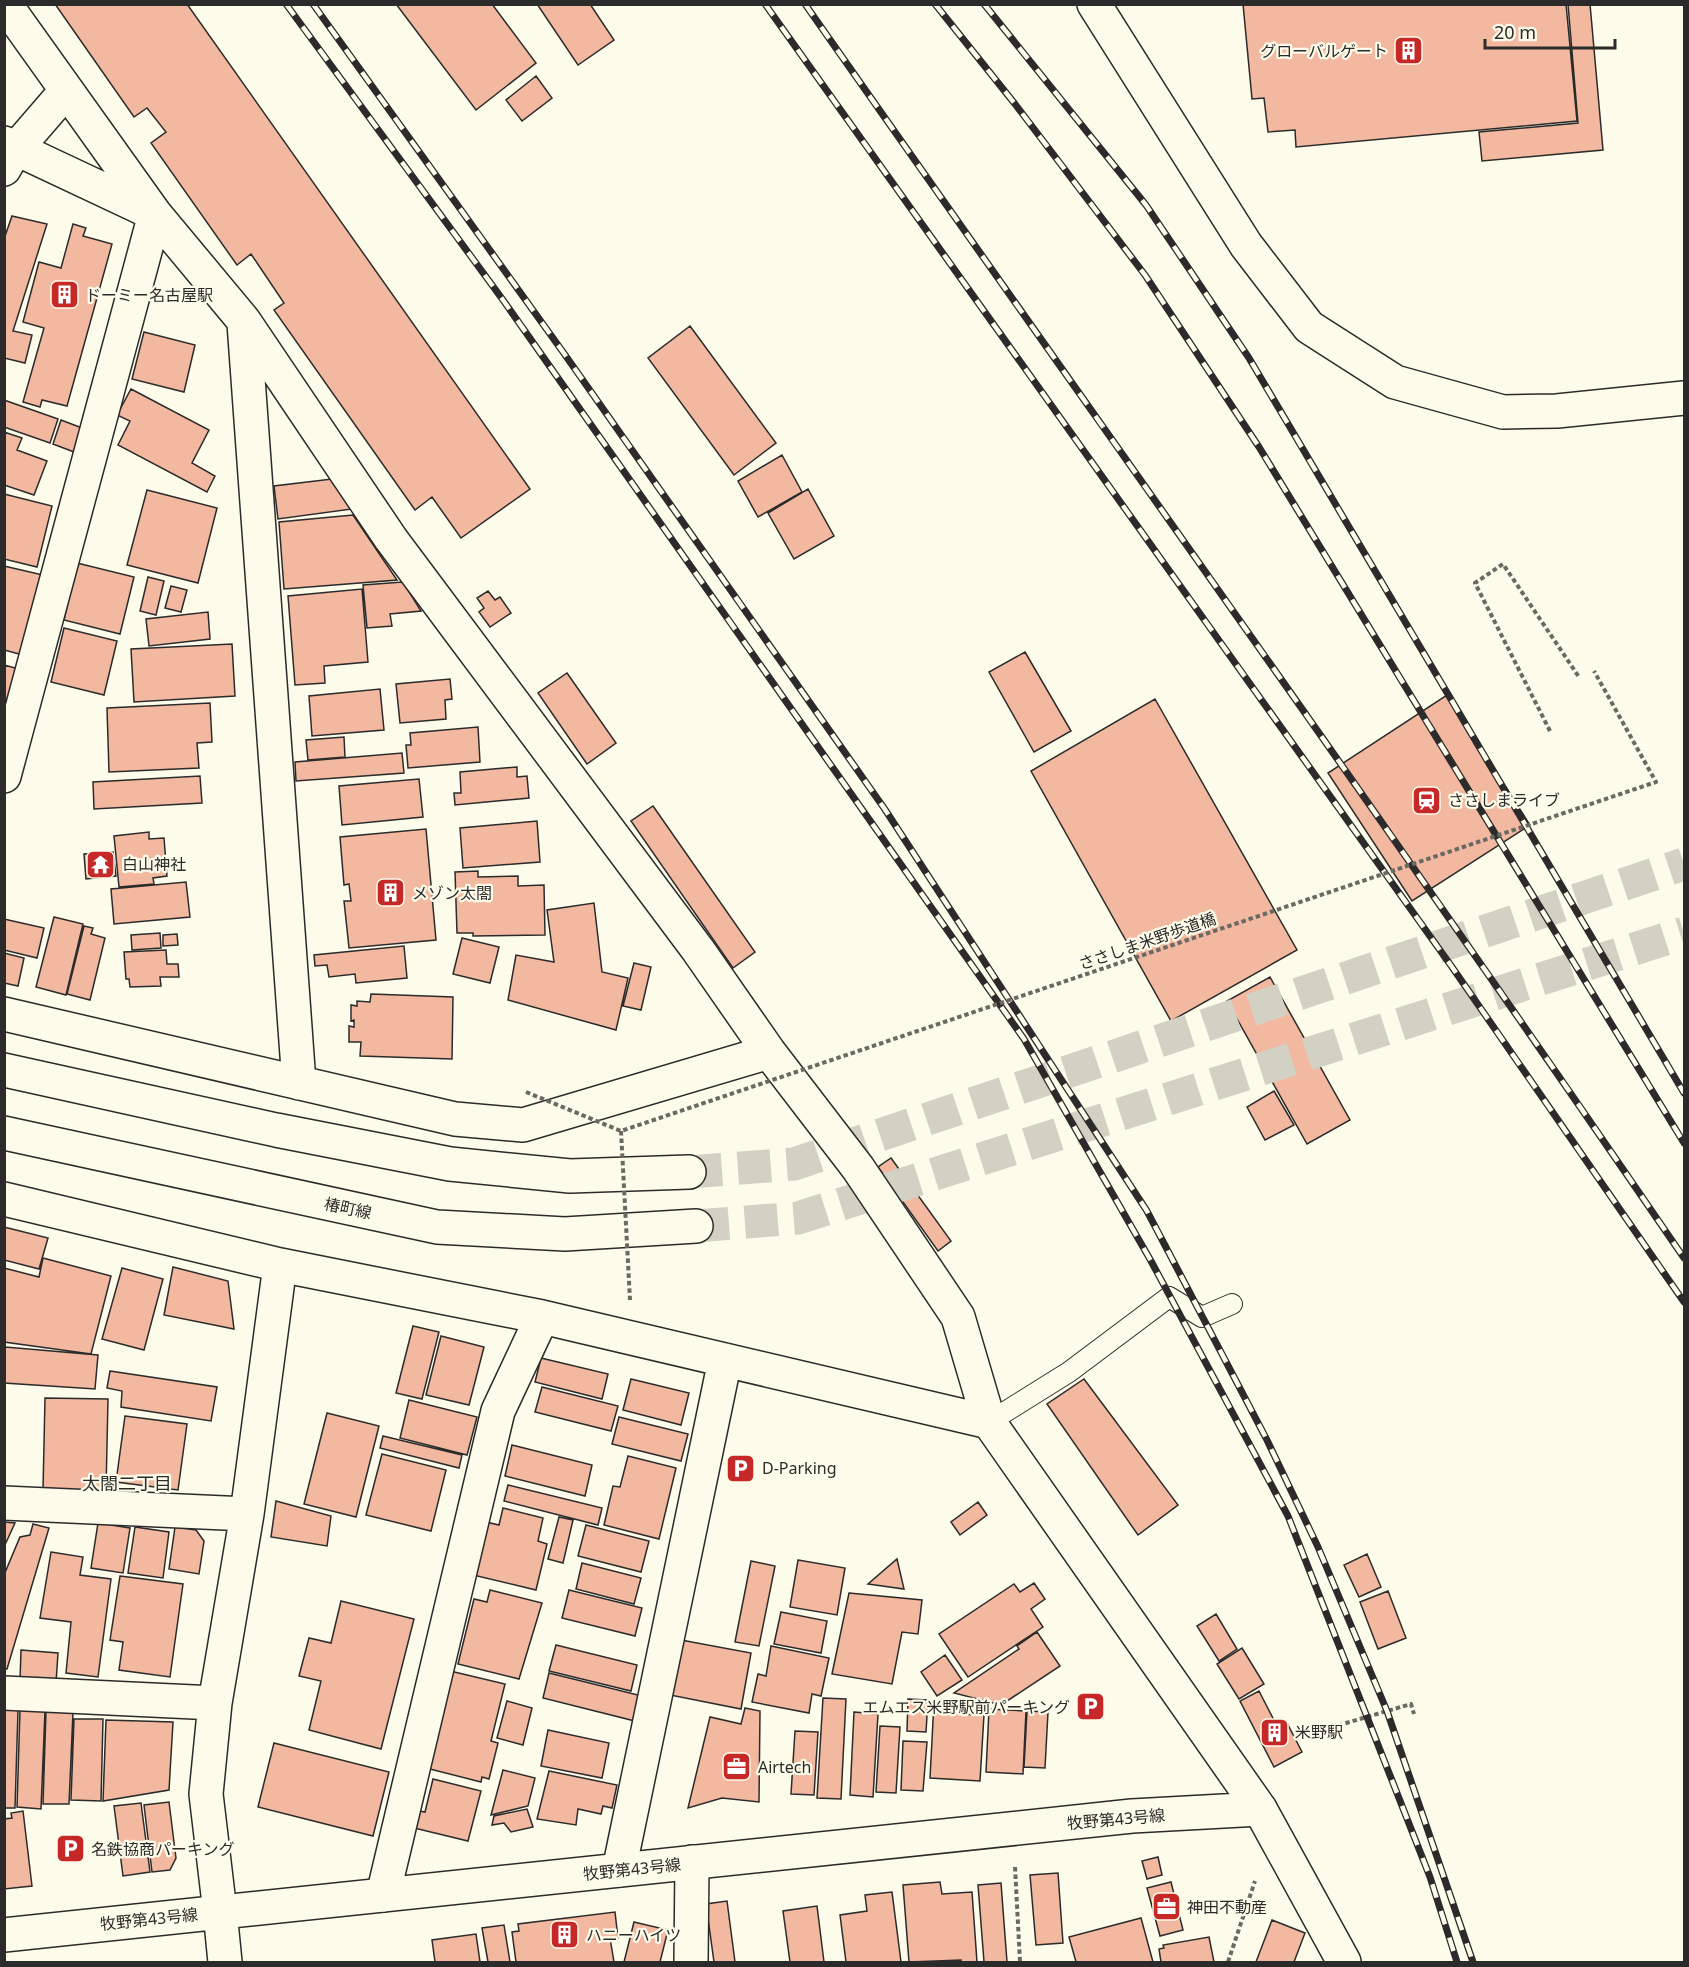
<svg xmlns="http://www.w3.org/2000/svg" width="1689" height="1967" font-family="'Noto Sans','Noto Sans JP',sans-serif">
	<rect width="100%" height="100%" fill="#fdfbea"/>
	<!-- building -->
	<path fill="#f2b8a0" stroke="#2b2b2b" stroke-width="1.5" d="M 55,4 L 187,4 L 530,489 L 461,538 L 432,497 L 415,510 L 274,310 L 284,303 L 251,254 L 237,265 L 151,143 L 166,132 L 147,108 L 134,117 Z
		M 396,4 L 492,4 L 536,63 L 476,110 Z
		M 537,4 L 590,4 L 614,40 L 578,65 Z
		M 1243,4 L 1566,4 L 1577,121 L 1296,147 L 1295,130 L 1268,132 L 1264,98 L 1252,99 Z
		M 1568,4 L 1590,4 L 1603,150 L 1482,161 L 1479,132 L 1578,123 Z
		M 536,76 L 552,98 L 522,121 L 506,100 Z
		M 12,216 L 47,224 L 13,331 L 32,335 L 25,363 L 4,358 L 4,239 Z
		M 73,224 L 86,228 L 83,236 L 112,244 L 67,406 L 42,400 L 40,407 L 23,402 L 44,328 L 23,322 L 39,262 L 61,268 Z
		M 690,326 L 776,443 L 734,475 L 648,358 Z
		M 144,332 L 195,345 L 184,392 L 132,379 Z
		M 131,389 L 209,430 L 192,463 L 215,476 L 207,492 L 118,445 L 130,421 L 117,415 Z
		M 4,400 L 58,419 L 50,443 L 4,427 Z
		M 61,420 L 82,428 L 74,452 L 53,444 Z
		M 4,432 L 22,438 L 17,450 L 47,461 L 34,495 L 4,485 Z
		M 782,455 L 802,492 L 758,517 L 738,481 Z
		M 332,479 L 352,509 L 278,519 L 274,486 Z
		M 808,489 L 834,536 L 794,559 L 768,513 Z
		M 147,490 L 217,508 L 198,583 L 127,565 Z
		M 4,494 L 52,506 L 37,567 L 4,559 Z
		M 353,515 L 397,580 L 284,589 L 279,522 Z
		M 77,563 L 134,577 L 120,634 L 64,620 Z
		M 4,566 L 43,575 L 23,655 L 4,650 Z
		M 148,577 L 164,581 L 156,615 L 140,611 Z
		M 403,582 L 421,611 L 390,614 L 392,626 L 367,628 L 363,585 Z
		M 171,586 L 187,590 L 181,612 L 165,608 Z
		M 362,589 L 368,662 L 324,666 L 325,683 L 295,685 L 288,596 Z
		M 488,591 L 495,600 L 500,597 L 511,613 L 490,627 L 479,612 L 484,608 L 477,598 Z
		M 208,612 L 210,639 L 149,646 L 146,619 Z
		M 64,628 L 117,641 L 104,695 L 51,682 Z
		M 232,644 L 235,696 L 134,702 L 131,649 Z
		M 1025,652 L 1071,731 L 1034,752 L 989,672 Z
		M 4,665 L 19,669 L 4,721 Z
		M 567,673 L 616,743 L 587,764 L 538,693 Z
		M 450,679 L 452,699 L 445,700 L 446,719 L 400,723 L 396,684 Z
		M 380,689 L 384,730 L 312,736 L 309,696 Z
		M 1447,695 L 1530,825 L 1412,901 L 1328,773 Z
		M 1155,699 L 1297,950 L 1171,1021 L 1031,771 Z
		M 210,703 L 212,742 L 197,743 L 199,768 L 109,772 L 107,708 Z
		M 478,727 L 480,762 L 408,768 L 406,745 L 411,745 L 410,733 Z
		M 344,737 L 345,757 L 308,760 L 306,740 Z
		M 402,753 L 404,773 L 296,781 L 295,762 Z
		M 517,767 L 517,777 L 527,776 L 529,798 L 455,805 L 454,793 L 461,793 L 460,772 Z
		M 200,776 L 202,803 L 94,809 L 93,782 Z
		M 419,779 L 423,817 L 342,825 L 339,786 Z
		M 653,806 L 755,952 L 733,968 L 631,821 Z
		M 537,821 L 540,862 L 463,868 L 460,828 Z
		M 426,829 L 436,940 L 349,948 L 344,901 L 351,901 L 349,884 L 344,885 L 340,837 Z
		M 149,832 L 149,839 L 164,838 L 167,876 L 153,878 L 154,884 L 119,887 L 114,836 Z
		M 113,852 L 116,876 L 86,879 L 84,854 Z
		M 478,871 L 478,877 L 518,876 L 518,886 L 544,885 L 545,935 L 473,936 L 473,933 L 457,933 L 455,872 Z
		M 186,882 L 190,917 L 114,924 L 111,889 Z
		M 594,903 L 602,972 L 628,978 L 616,1030 L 508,1000 L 516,955 L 554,962 L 547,910 Z
		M 54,917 L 83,924 L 66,995 L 36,987 Z
		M 4,919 L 44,928 L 37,958 L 4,950 Z
		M 84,926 L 93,928 L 91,934 L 105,938 L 90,1000 L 67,994 Z
		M 160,933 L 161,948 L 132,950 L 131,935 Z
		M 177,934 L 178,945 L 163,946 L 163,935 Z
		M 462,938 L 499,947 L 490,983 L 453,974 Z
		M 404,946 L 407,978 L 356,983 L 355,974 L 329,977 L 327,965 L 315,966 L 314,955 Z
		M 166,950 L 167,964 L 178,964 L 179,977 L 160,977 L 161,986 L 130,987 L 129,979 L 126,979 L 124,952 Z
		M 4,953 L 24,958 L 18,986 L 4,983 Z
		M 634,963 L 651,967 L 641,1010 L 623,1006 Z
		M 1270,977 L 1350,1120 L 1307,1144 L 1227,1001 Z
		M 371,994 L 453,997 L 452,1059 L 360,1056 L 361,1042 L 349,1042 L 349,1026 L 354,1027 L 354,1020 L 351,1021 L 351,1005 L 357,1006 L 357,1001 L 370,1002 Z
		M 1274,1091 L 1294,1125 L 1265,1140 L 1247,1107 Z
		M 891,1158 L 951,1241 L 938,1251 L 878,1167 Z
		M 4,1227 L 48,1238 L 39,1269 L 4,1260 Z
		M 43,1258 L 111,1276 L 91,1354 L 4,1342 L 4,1268 L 39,1277 Z
		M 173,1267 L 228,1281 L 234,1329 L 164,1315 Z
		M 122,1268 L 163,1279 L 144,1350 L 102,1339 Z
		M 413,1326 L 439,1332 L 422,1399 L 396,1393 Z
		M 441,1336 L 484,1347 L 469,1405 L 426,1395 Z
		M 5,1347 L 98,1355 L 95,1389 L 4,1383 Z
		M 541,1358 L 608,1374 L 602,1399 L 535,1382 Z
		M 110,1371 L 217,1387 L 211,1421 L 121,1407 L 122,1391 L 107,1388 Z
		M 631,1379 L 689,1393 L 681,1425 L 623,1410 Z
		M 1084,1379 L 1178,1505 L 1138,1535 L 1047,1404 Z
		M 542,1387 L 618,1406 L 611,1431 L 535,1412 Z
		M 45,1398 L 108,1399 L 106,1491 L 43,1490 Z
		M 409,1400 L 477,1417 L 467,1455 L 400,1438 Z
		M 327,1413 L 379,1426 L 356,1517 L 304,1504 Z
		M 125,1416 L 187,1424 L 178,1490 L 116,1482 Z
		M 619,1417 L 688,1434 L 681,1461 L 612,1444 Z
		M 383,1436 L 462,1455 L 459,1468 L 380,1448 Z
		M 512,1445 L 592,1465 L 585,1496 L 505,1476 Z
		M 382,1454 L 446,1470 L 431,1531 L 366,1515 Z
		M 628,1456 L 676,1468 L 659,1539 L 604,1525 L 613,1486 L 620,1487 Z
		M 508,1485 L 602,1508 L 598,1525 L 504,1501 Z
		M 276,1501 L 331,1516 L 327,1546 L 271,1537 Z
		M 978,1502 L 987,1515 L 960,1535 L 951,1522 Z
		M 503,1508 L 543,1518 L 538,1541 L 547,1544 L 536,1590 L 473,1575 L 486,1522 L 499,1525 Z
		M 559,1517 L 573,1520 L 563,1563 L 548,1559 Z
		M 4,1522 L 15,1523 L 4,1547 Z
		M 98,1523 L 130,1528 L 123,1573 L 91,1568 Z
		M 33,1524 L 49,1528 L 7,1669 L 4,1669 L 4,1575 L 20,1537 L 30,1535 Z
		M 586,1525 L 649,1541 L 641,1572 L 578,1556 Z
		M 135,1527 L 169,1532 L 163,1578 L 128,1573 Z
		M 175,1527 L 196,1530 L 204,1541 L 199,1574 L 169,1569 Z
		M 51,1552 L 83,1557 L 80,1575 L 111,1579 L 98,1677 L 66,1673 L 71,1622 L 40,1618 Z
		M 1367,1554 L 1381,1587 L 1359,1597 L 1344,1565 Z
		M 897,1559 L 904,1589 L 868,1584 Z
		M 798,1560 L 845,1568 L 837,1615 L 790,1607 Z
		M 751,1561 L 775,1566 L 759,1646 L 735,1642 Z
		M 582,1563 L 641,1578 L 634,1604 L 576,1589 Z
		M 120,1576 L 183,1584 L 170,1677 L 119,1670 L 123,1642 L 110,1640 Z
		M 1034,1583 L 1045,1599 L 1031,1609 L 1043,1627 L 968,1677 L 939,1634 L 1014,1584 L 1020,1592 Z
		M 490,1590 L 542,1603 L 519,1679 L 458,1664 L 474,1599 L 487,1602 Z
		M 569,1590 L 642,1608 L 635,1636 L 562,1618 Z
		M 1388,1591 L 1406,1638 L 1378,1649 L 1360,1602 Z
		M 849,1593 L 922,1600 L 918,1634 L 902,1632 L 892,1684 L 832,1674 Z
		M 341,1601 L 414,1619 L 381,1749 L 309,1730 L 321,1681 L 299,1676 L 309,1638 L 331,1643 Z
		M 781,1612 L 827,1621 L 821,1653 L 774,1644 Z
		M 1216,1614 L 1237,1649 L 1219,1661 L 1197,1626 Z
		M 1037,1632 L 1060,1666 L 1001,1705 L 954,1693 L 1019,1649 L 1017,1646 Z
		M 681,1640 L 751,1653 L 741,1709 L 670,1695 Z
		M 556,1645 L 637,1665 L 631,1691 L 549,1671 Z
		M 771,1646 L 829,1658 L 821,1696 L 812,1694 L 809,1713 L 752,1702 L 758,1674 L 766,1676 Z
		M 1242,1648 L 1264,1684 L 1239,1699 L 1217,1664 Z
		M 21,1650 L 58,1653 L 56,1683 L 20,1680 Z
		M 945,1655 L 962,1680 L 937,1696 L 921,1672 Z
		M 446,1670 L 505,1684 L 491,1741 L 498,1743 L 489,1779 L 482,1777 L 481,1782 L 422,1767 Z
		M 549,1673 L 642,1696 L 635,1721 L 543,1698 Z
		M 1259,1691 L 1277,1726 L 1286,1721 L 1302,1752 L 1274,1767 L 1240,1701 Z
		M 823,1698 L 846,1699 L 841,1799 L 817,1798 Z
		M 908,1699 L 928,1700 L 926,1732 L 907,1731 Z
		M 507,1701 L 532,1708 L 523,1745 L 497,1738 Z
		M 934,1702 L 960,1703 L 959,1714 L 984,1715 L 980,1781 L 930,1778 Z
		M 745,1708 L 760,1711 L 759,1802 L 722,1798 L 688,1808 L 710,1717 L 741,1724 Z
		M 4,1709 L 18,1710 L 15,1808 L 4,1808 Z
		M 989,1709 L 1026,1711 L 1023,1774 L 986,1772 Z
		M 20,1710 L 45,1711 L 41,1809 L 17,1807 Z
		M 46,1711 L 73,1712 L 69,1804 L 43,1804 Z
		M 1027,1711 L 1048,1712 L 1045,1768 L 1024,1767 Z
		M 854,1712 L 878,1714 L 873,1797 L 850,1795 Z
		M 74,1719 L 103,1719 L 101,1801 L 71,1800 Z
		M 106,1720 L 173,1722 L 169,1790 L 103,1801 Z
		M 880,1726 L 900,1727 L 896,1793 L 876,1792 Z
		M 548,1730 L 609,1743 L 602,1778 L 541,1766 Z
		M 795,1731 L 818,1732 L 814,1795 L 791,1794 Z
		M 903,1741 L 927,1742 L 923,1791 L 901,1790 Z
		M 274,1743 L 389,1772 L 373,1836 L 258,1807 Z
		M 503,1770 L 535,1778 L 528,1806 L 491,1815 Z
		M 549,1771 L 617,1785 L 612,1808 L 603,1806 L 601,1814 L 578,1809 L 576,1825 L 537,1819 Z
		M 433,1779 L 481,1791 L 468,1841 L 410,1827 L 415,1810 L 425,1812 Z
		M 169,1802 L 176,1858 L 170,1870 L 152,1872 L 144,1805 Z
		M 141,1803 L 150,1872 L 123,1876 L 114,1806 Z
		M 527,1809 L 533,1827 L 511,1832 L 504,1823 L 492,1825 L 494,1816 Z
		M 23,1811 L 32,1886 L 4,1889 L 4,1819 L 12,1818 L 11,1813 Z
		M 1158,1857 L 1162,1875 L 1147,1879 L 1142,1861 Z
		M 1058,1873 L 1063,1943 L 1036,1945 L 1030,1875 Z
		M 940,1882 L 942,1894 L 972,1892 L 977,1962 L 961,1962 L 961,1960 L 909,1962 L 903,1885 Z
		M 1171,1882 L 1183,1930 L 1160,1936 L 1147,1888 Z
		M 1001,1883 L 1007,1962 L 984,1962 L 978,1885 Z
		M 892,1892 L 901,1962 L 846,1962 L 840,1915 L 867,1911 L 865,1895 Z
		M 727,1901 L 735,1962 L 714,1962 L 706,1904 Z
		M 817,1906 L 824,1962 L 790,1962 L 783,1911 Z
		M 615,1912 L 618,1938 L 610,1938 L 614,1962 L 516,1962 L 512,1932 L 519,1931 L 518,1924 Z
		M 1141,1918 L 1153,1962 L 1076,1962 L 1069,1937 Z
		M 1272,1920 L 1305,1933 L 1294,1962 L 1256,1962 Z
		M 634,1922 L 668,1930 L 660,1962 L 624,1962 Z
		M 504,1925 L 510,1962 L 488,1962 L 482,1928 Z
		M 476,1934 L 480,1962 L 435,1962 L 432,1940 Z
		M 1209,1937 L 1214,1962 L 1161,1962 L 1159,1949 L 1164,1948 L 1163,1945 Z"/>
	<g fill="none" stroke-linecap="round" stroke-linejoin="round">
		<!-- tertiary-tunnel -->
		<path stroke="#d3d1c4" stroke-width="33" stroke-dasharray="33 16" stroke-linecap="butt" d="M 689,1172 L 794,1164 L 1684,864
			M 696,1226 L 798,1218 L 1684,933"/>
		<defs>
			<path id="service" d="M 989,1422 L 1069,1372 L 1169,1297 L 1202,1317 L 1232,1304"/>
			<path id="minor" d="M 4,143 L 155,214 L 4,776
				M 4,169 L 15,150 L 66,91
				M 244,323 L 299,1083
				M 4,1014 L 455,1119 L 523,1125 L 769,1052
				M 4,1199 L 280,1265 L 542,1317 L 989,1422 L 958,1317 L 858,1168 L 769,1052 L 698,950 L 391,539 L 244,321 L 155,214 L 5,4
				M 4,1503 L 247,1514
				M 4,1693 L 215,1703
				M 1260,1809 L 1344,1962
				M 619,1870 L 725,1360
				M 383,1895 L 498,1411 L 542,1317
				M 220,1912 L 206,1794 L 215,1703 L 247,1514 L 280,1265
				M 691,1962 L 692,1862"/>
			<path id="tertiary" d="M 1094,4 L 1246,245 L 1309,327 L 1395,382 L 1503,412 L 1557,411 L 1684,398
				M 4,1070 L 276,1130 L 450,1164 L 570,1176 L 689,1172
				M 4,1133 L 437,1227 L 565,1234 L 696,1226
				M 989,1422 L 1260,1809
				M 220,1912 L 225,1962
				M 4,1935 L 1132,1816 L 1260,1809"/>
		</defs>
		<!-- service casing -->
		<use href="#service" stroke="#2b2b2b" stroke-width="22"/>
		<!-- minor casing -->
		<use href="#minor" stroke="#2b2b2b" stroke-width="36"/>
		<!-- tertiary casing -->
		<use href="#tertiary" stroke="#2b2b2b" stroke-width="36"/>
		<!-- path -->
		<path stroke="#6a6964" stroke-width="4" stroke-dasharray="4.5 3" stroke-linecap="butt" d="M 1550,731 L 1475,583 L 1503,564 L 1579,677
			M 1295,1738 L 1411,1704 L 1414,1714
			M 1015,1867 L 1020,1962
			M 1228,1962 L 1255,1881"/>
		<!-- service -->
		<use href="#service" stroke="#fdfbea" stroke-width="20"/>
		<!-- minor -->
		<use href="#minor" stroke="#fdfbea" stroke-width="33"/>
		<!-- tertiary -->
		<use href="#tertiary" stroke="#fdfbea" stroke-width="33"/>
		<defs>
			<path id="rail" d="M 286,4 L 503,300 L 1024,1039 L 1151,1261 L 1288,1516 L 1430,1877 L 1457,1962
				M 313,4 L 563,352 L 884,808 L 1147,1211 L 1266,1438 L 1318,1547 L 1387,1711 L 1473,1962
				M 765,4 L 1452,967 L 1684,1302
				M 805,4 C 1098,422 1396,837 1684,1258
				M 935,4 L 1015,104 L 1145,275 L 1259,447 L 1684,1143
				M 984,4 L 1146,205 L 1249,358 L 1684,1093"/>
		</defs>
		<!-- rail casing -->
		<use href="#rail" stroke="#2b2b2b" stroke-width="7"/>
		<!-- rail -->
		<use href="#rail" stroke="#fdfbea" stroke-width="4.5" stroke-dasharray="14" stroke-linecap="butt"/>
		<!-- path-bridge -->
		<path stroke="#6a6964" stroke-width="4" stroke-dasharray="4.5 3" stroke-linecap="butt" d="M 526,1092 L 621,1131 L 1656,782 L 1594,671
			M 621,1131 L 630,1300"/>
	</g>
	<!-- icons -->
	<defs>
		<symbol id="building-square" viewBox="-11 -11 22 22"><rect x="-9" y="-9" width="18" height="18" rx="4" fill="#c62828" stroke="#fdfbea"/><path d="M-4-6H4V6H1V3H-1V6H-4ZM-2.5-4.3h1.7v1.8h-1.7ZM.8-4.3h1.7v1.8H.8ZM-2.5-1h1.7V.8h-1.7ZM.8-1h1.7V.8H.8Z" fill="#fff"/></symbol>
		<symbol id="station-square" viewBox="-11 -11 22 22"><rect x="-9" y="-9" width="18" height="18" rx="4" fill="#c62828" stroke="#fdfbea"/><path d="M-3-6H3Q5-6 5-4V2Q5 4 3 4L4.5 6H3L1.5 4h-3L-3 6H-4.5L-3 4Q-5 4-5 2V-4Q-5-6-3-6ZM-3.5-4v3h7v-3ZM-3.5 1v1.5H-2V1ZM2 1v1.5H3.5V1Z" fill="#fff"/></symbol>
		<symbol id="temple-square" viewBox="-11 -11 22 22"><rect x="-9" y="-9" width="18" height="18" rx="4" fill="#c62828" stroke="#fdfbea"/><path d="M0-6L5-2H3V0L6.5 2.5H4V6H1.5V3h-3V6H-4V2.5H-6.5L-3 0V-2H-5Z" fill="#fff"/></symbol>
		<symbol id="parking-square" viewBox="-11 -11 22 22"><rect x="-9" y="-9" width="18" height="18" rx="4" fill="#c62828" stroke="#fdfbea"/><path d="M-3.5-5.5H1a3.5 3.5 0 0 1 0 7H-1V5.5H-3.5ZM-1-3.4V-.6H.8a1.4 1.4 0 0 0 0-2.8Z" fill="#fff"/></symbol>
		<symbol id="office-square" viewBox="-11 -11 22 22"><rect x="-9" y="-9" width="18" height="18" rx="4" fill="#c62828" stroke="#fdfbea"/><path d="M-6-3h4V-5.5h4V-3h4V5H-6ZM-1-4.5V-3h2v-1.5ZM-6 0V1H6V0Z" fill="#fff"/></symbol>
	</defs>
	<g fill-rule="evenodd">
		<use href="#building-square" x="1392" y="34" width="33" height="33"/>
		<use href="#building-square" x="48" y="278" width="33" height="33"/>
		<use href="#station-square" x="1410" y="784" width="33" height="33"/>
		<use href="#temple-square" x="84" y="848" width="33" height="33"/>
		<use href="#building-square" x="374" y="876" width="33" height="33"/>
		<use href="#parking-square" x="724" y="1452" width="33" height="33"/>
		<use href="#parking-square" x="1074" y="1690" width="33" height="33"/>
		<use href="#building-square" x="1258" y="1716" width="33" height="33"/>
		<use href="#office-square" x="720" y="1750" width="33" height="33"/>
		<use href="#parking-square" x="54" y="1832" width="33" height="33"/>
		<use href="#office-square" x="1150" y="1890" width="33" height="33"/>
		<use href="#building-square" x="548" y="1918" width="33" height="33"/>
	</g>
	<g text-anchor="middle" stroke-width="4.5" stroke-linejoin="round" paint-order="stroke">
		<!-- poi labels -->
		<g font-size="16" fill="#2b2b2b" stroke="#fdfbea" text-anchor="start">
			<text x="1388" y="57" text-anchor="end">グローバルゲート</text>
			<text x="85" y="301">ドーミー名古屋駅</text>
			<text x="1448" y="806">ささしまライブ</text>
			<text x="122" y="870">白山神社</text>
			<text x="412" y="899">メゾン太閤</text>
			<text x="762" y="1474">D-Parking</text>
			<text x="1070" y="1713" text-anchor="end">エムエス米野駅前パーキング</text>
			<text x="1295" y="1738">米野駅</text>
			<text x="758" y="1773">Airtech</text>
			<text x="91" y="1855">名鉄協商パーキング</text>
			<text x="1187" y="1913">神田不動産</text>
			<text x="586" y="1941">ハニーハイツ</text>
		</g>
		<!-- street labels -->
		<g font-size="16" fill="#2b2b2b" stroke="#fdfbea">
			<text transform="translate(1147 941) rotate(-19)" y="6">ささしま米野歩道橋</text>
			<text transform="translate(348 1208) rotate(12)" y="6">椿町線</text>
			<text transform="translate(1116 1819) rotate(-5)" y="6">牧野第43号線</text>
			<text transform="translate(632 1869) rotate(-6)" y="6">牧野第43号線</text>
			<text transform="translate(149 1919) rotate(-6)" y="6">牧野第43号線</text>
		</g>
		<!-- neighbourhood labels -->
		<g font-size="18" fill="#2b2b2b" stroke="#fdfbea">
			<text x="127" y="1490">太閤二丁目</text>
		</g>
	</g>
	<!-- border -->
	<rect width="1689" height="1967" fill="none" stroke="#2b2b2b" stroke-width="12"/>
	<!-- scale -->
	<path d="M1485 39v9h130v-9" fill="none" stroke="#2b2b2b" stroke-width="3"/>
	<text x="1494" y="39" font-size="18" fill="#2b2b2b" stroke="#fdfbea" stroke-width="4.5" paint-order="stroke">20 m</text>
</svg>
